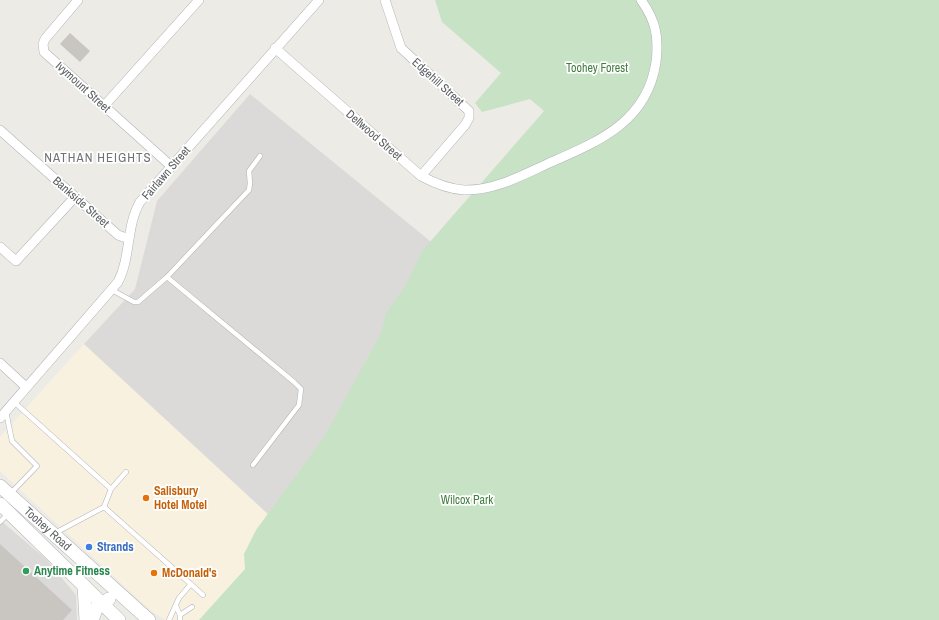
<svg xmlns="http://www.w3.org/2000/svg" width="939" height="620" font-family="'Archivo Narrow',sans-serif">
	<rect width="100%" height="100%" fill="#edebe6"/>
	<!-- commercial -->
	<path fill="#f9f1df" d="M 84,344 L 283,528 L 199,620 L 165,620 L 150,610 L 0,471 L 0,437 Z"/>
	<!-- industrial -->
	<path fill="#dcdad8" d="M 250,94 L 430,241 L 491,293 L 283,528 L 84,344 L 135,289 L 157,201 Z
		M 0,520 L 46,559 L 76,595 L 77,620 L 0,620 Z"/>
	<!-- green -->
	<path fill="#c8e2c5" d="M 435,0 L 939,0 L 939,620 L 199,620 L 245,569 L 244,554 L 256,530 L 324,437 L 381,333 L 386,313 L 405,286 L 422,251 L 544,111 L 530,99 L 482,112 L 475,103 L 501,73 L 442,22 Z"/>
	<!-- building -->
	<path fill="#c9c6c2" d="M 70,33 L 90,51 L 80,62 L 60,44 Z
		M 0,544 L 72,610 L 63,620 L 0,620 Z"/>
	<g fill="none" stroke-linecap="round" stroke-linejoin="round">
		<defs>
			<path id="lane" d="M 167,277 L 249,190 L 250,183 L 249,171 L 260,156
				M 112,290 L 134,302 L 138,302 L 167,277 L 294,382 L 301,389 L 299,405 L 253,465
				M 14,402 L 111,489 L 104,507 L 203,595
				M 6,412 L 12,441 L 37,466 L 10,494
				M 111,489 L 126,472
				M 0,522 L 8,514
				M 55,533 L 104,507
				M 176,606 L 180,615 L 180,620
				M 180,615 L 192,607
				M 169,620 L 179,598 L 191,584"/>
			<path id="street" d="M 78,0 L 45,39 L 43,44 L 44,52 L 171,166
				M 385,0 L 401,48 L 469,111 L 469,118 L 465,125 L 421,176
				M 275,48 L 421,176 C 434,183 448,189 464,190 C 493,191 521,176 547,164 C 597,142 647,123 656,62 C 659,37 656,21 641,0
				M 104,106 L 199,0
				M 0,130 L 118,235 L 129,239
				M 0,247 L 16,261 L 75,197
				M 0,363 L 26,387
				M 0,418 L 118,282 C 131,257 126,226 140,202 L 319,0"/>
			<g id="secondary">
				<path id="s1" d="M 0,486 L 149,620"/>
				<path d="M 0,504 L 119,620"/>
				<path d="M 84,586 L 86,620"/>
				<path d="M 92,620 L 97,607 L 109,599"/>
			</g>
		</defs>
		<!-- lane casing -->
		<use href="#lane" stroke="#b1b3b6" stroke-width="5.5"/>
		<!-- street casing -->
		<use href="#street" stroke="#b1b3b6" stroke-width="10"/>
		<!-- secondary casing -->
		<use href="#secondary" stroke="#b0b3b6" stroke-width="14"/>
		<!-- lane -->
		<use href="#lane" stroke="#fff" stroke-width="4.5"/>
		<!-- street -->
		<use href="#street" stroke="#fff" stroke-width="9"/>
		<!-- secondary -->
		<use href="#secondary" stroke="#fff" stroke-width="13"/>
	</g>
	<!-- markers -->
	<g fill="#e8710a" stroke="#fff" stroke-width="1.5">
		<circle cx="146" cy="498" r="4"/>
		<circle cx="154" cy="573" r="4"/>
	</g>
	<circle fill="#3f7fe0" stroke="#fff" stroke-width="1.5" cx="89" cy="547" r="4"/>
	<circle fill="#2e9e5b" stroke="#fff" stroke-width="1.5" cx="26" cy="571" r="4"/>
	<g text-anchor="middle" stroke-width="3.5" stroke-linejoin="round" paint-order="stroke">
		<!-- park labels -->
		<g font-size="12" fill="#437f41" stroke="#fff">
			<text x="597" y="72">Toohey Forest</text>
			<text x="467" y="504">Wilcox Park</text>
		</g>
		<!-- street labels -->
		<g font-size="12" fill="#5d6164" stroke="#fff">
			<text transform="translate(438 82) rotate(42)" y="4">Edgehill Street</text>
			<text transform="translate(83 87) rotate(42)" y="4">Ivymount Street</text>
			<text transform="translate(374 135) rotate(41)" y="4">Dellwood Street</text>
			<text transform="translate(166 173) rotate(-49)" y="4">Fairlawn Street</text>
			<text transform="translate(81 202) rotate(41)" y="4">Bankside Street</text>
			<text dy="4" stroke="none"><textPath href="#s1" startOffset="64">Toohey Road</textPath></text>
		</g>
		<!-- food labels -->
		<g font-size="12" font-weight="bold" fill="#c56008" stroke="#fff" text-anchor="start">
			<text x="154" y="495">Salisbury<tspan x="154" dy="14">Hotel Motel</tspan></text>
			<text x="162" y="577">McDonald's</text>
		</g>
		<!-- shop labels -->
		<g font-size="12" font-weight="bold" fill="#366cbe" stroke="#fff" text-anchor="start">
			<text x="97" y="551">Strands</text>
		</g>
		<!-- leisure labels -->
		<g font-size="12" font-weight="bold" fill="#27864d" stroke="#fff" text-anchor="start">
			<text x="34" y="575">Anytime Fitness</text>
		</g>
		<!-- neighbourhood labels -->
		<g font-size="13" letter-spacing="1" fill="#6e7376" stroke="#fff">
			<text x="98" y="162">NATHAN HEIGHTS</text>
		</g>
	</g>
</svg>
